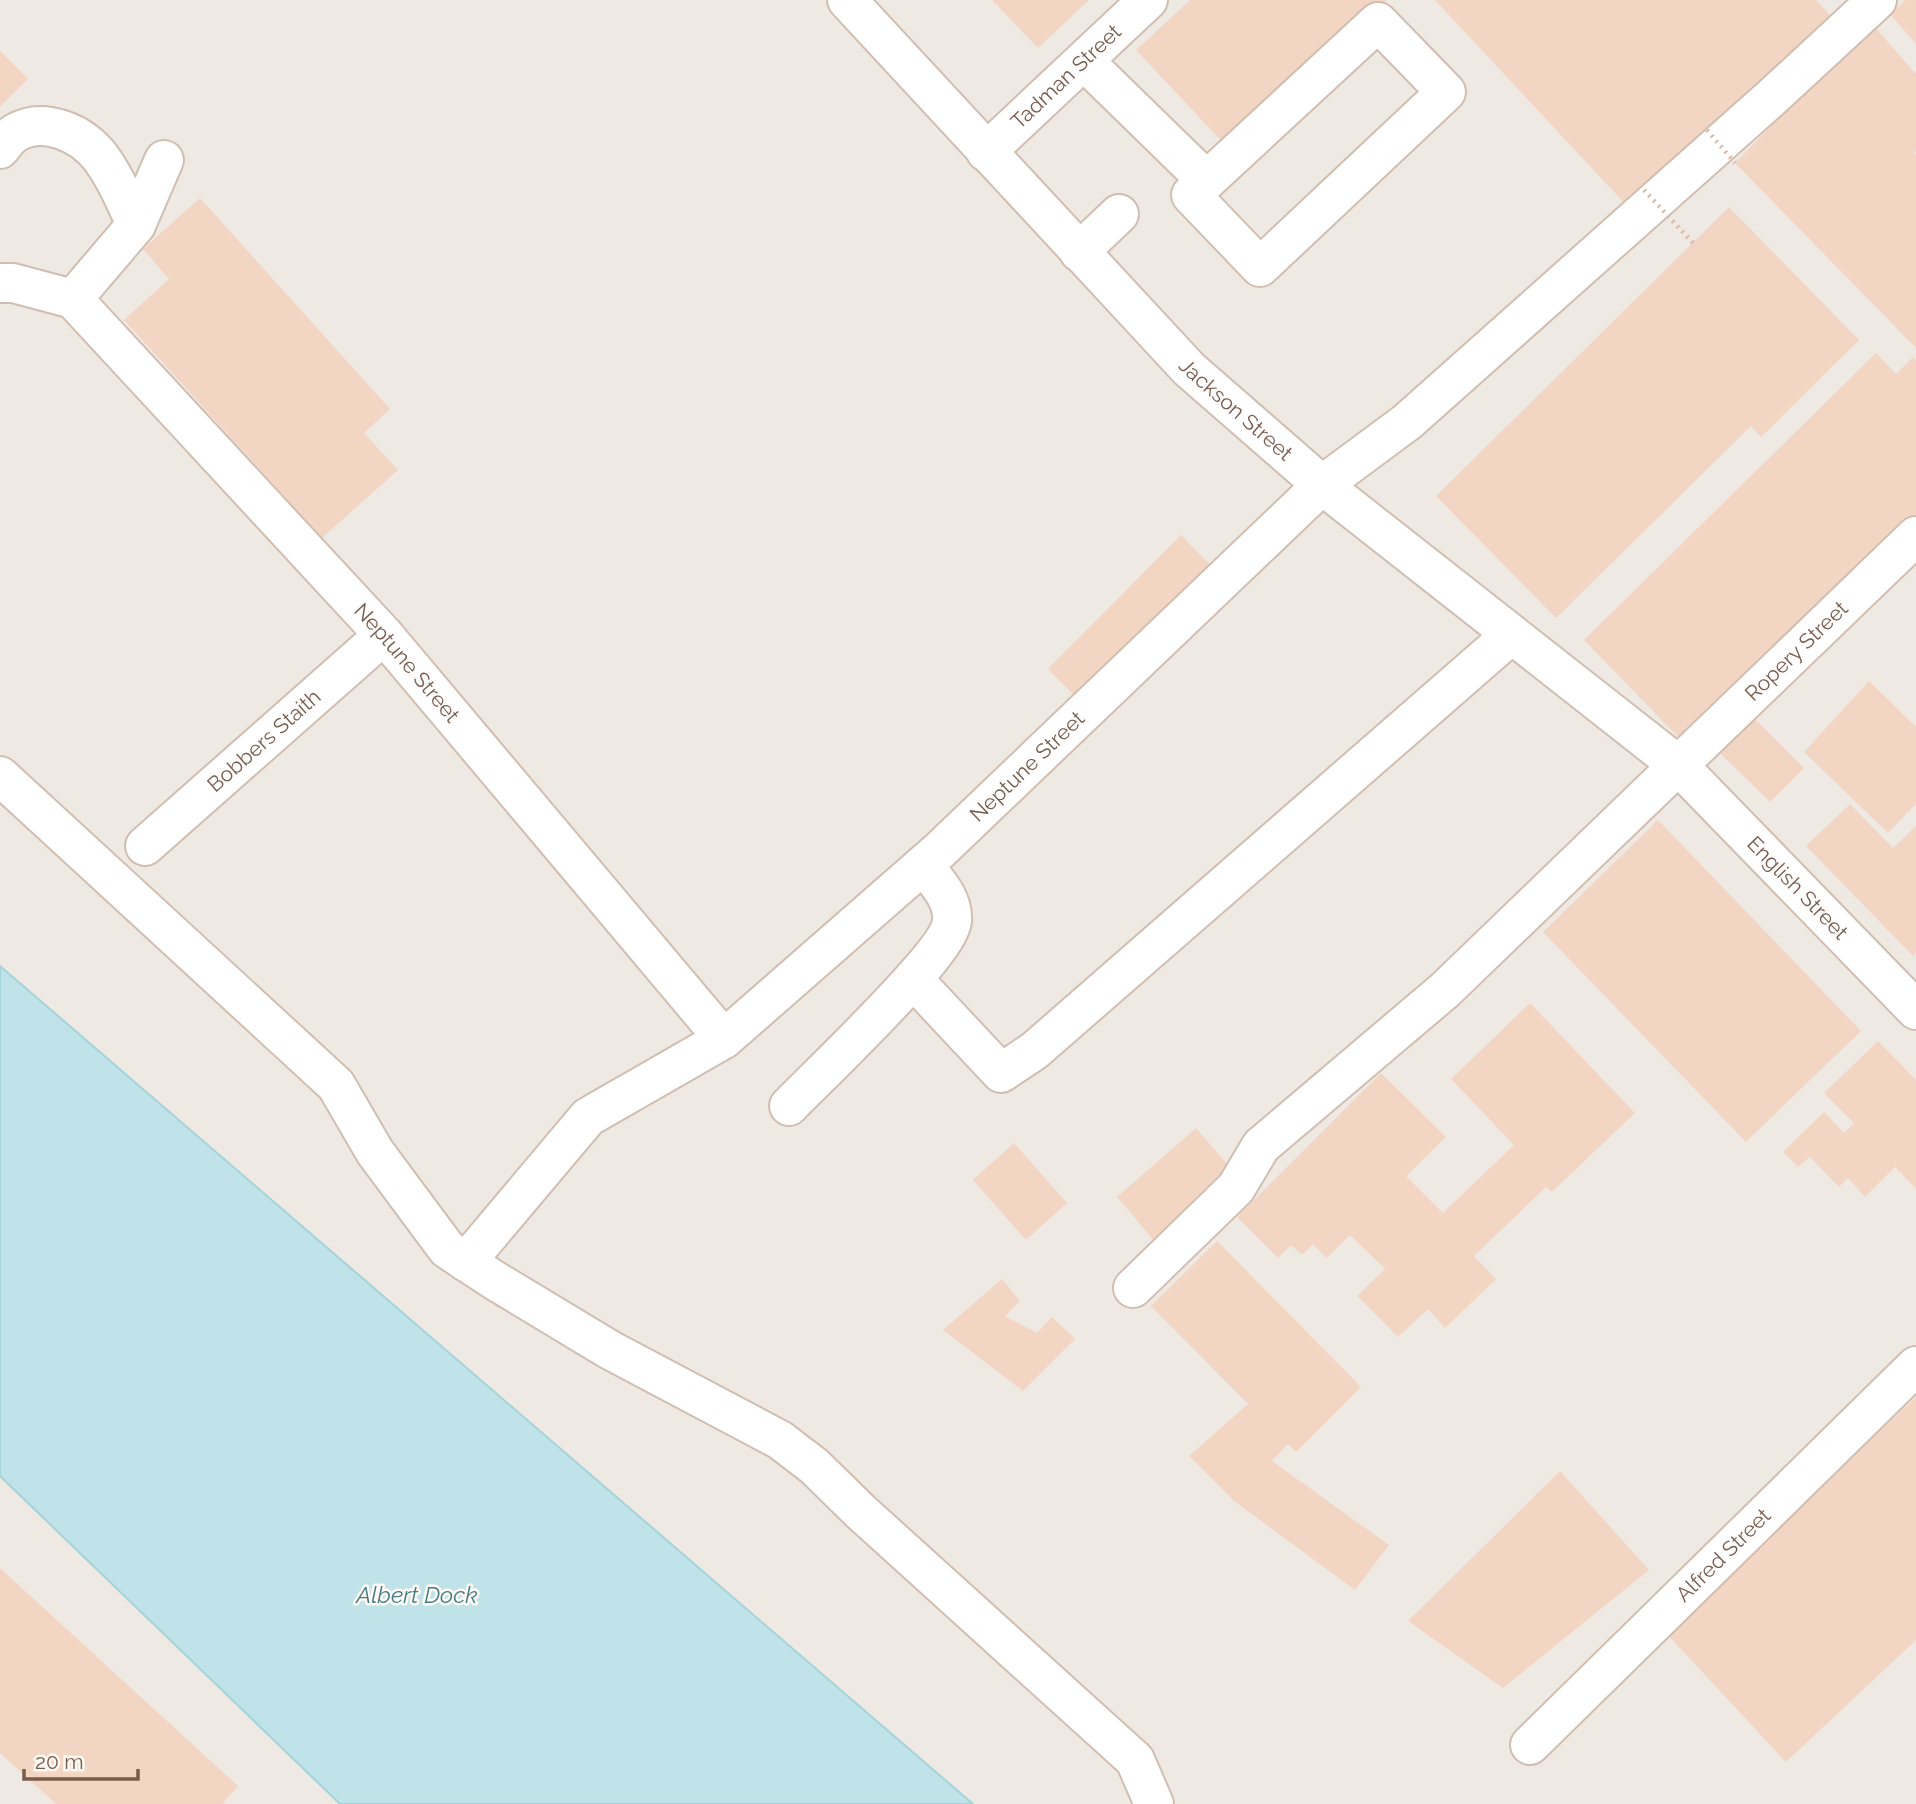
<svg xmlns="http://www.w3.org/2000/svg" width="1916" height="1804" font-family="Raleway,sans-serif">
	<rect width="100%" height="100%" fill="#fdf6ec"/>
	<!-- industrial -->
	<path fill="#efe9e4" d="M 0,0 L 1916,0 L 1916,1804 L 0,1804 Z"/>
	<!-- water -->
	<path fill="#bfe3e8" stroke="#a5d3da" stroke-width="2" d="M 0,966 L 973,1804 L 340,1804 L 0,1476 Z"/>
	<!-- building -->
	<path fill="#f3d5c3" d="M 992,0 L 1089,0 L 1038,48 Z
		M 1190,0 L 1387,0 L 1229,149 L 1136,50 Z
		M 1435,0 L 1816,0 L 1830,15 L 1627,206 Z
		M 1906,0 L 1916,0 L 1916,44 L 1890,14 Z
		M 1871,23 L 1916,74 L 1916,151 L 1914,153 L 1916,154 L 1916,348 L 1735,163 Z
		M 0,51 L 28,79 L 0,107 Z
		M 200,198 L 390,409 L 364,433 L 398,470 L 322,538 L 124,320 L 169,279 L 143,249 Z
		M 1729,207 L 1859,340 L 1761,437 L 1751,426 L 1556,618 L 1436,496 Z
		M 1876,353 L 1896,374 L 1913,357 L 1916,360 L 1916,522 L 1688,747 L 1584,640 Z
		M 1181,535 L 1213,568 L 1080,701 L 1048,669 Z
		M 1869,681 L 1916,727 L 1916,804 L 1888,833 L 1804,752 Z
		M 1755,719 L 1804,768 L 1770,802 L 1720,753 Z
		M 1850,804 L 1893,848 L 1916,826 L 1916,952 L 1913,956 L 1806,846 Z
		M 1658,820 L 1861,1031 L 1746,1142 L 1543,932 Z
		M 1530,1003 L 1635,1113 L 1552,1192 L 1546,1187 L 1474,1256 L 1496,1279 L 1445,1328 L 1428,1309 L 1398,1337 L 1357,1296 L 1385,1269 L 1350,1235 L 1327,1258 L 1313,1244 L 1302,1255 L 1291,1245 L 1278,1258 L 1237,1217 L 1381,1073 L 1446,1137 L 1406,1176 L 1443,1213 L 1514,1145 L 1451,1079 Z
		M 1878,1041 L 1916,1080 L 1916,1189 L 1895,1167 L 1865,1197 L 1848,1178 L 1839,1187 L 1810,1157 L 1798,1167 L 1783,1152 L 1824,1112 L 1844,1133 L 1854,1123 L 1824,1093 Z
		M 1196,1128 L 1235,1173 L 1156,1243 L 1117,1197 Z
		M 1014,1143 L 1067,1203 L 1026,1240 L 973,1180 Z
		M 1217,1241 L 1361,1387 L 1296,1452 L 1288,1444 L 1272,1461 L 1389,1545 L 1355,1590 L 1234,1501 L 1189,1456 L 1248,1404 L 1151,1306 Z
		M 1002,1279 L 1020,1301 L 1005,1316 L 1037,1333 L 1052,1317 L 1075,1339 L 1023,1391 L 943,1330 Z
		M 1916,1397 L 1916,1640 L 1786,1762 L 1665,1632 Z
		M 1560,1471 L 1649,1570 L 1503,1688 L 1408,1621 Z
		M 0,1568 L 238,1786 L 222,1804 L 56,1804 L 0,1753 Z"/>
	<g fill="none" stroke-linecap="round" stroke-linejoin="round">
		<defs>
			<g id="minor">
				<path id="s1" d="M 847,0 L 1189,369 L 1322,485 L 1678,765 L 1916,1010"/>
				<path d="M 1378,22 L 1446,92 L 1260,267 L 1191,195 Z"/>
				<path d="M 1084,61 L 1206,180"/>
				<path d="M 0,149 C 4,144 9,137 15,133 C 44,116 82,133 101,158 C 116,179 126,202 136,225"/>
				<path id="s2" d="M 986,152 L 1148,0"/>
				<path d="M 1079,252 L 1119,214"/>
				<path id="s3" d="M 0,283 L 13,283 L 73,299 L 384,635 L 724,1039"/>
				<path d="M 73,299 L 136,225 L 164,160"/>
				<path d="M 0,776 L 336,1085 L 375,1152 L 447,1249 L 494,1280 L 610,1350 L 780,1440 L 814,1466 L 861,1512 L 1135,1760 L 1154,1804"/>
				<path id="s4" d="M 145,846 L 384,635"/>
				<path d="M 913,979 L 1001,1073 L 1034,1051 L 1511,635"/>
				<path d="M 789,1106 C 818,1076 949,953 952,921 C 954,899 936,881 923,865"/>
				<path id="s5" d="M 466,1262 L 588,1117 L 724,1039 L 940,850 L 1322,485 L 1407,422 L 1771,98 L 1877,0"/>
				<path id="s6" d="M 1133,1288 L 1236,1188 L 1261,1146 L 1445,990 L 1916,536"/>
				<path id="s7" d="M 1530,1745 L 1916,1366"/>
			</g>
		</defs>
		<!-- minor casing -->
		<use href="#minor" stroke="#d1beb0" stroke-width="42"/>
		<!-- minor -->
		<use href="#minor" stroke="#fff" stroke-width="38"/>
		<!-- path-bridge -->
		<path stroke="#d9b8a5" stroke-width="4.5" stroke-dasharray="2 5" stroke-linecap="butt" d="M 1707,130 L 1735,163
			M 1644,190 L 1693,243"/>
	</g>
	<g text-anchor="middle" stroke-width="5" stroke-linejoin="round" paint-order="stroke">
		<!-- street labels -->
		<g font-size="21" fill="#7a5c4d" stroke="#fffaf3">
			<text dy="7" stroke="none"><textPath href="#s2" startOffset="110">Tadman Street</textPath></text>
			<text dy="7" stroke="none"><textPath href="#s1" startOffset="565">Jackson Street</textPath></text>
			<text dy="7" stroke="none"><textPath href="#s6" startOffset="922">Ropery Street</textPath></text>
			<text dy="7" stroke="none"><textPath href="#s3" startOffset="569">Neptune Street</textPath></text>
			<text dy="7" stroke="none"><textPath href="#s4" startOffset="159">Bobbers Staith</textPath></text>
			<text dy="7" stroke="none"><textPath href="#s5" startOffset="754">Neptune Street</textPath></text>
			<text dy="7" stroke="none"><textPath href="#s1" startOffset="1304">English Street</textPath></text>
			<text dy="7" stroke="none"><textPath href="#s7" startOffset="271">Alfred Street</textPath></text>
		</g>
		<!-- water labels -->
		<g font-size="23" font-style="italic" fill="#437c86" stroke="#fffaf3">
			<text x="417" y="1603">Albert Dock</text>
		</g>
	</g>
	<!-- scale -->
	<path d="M24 1769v10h114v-10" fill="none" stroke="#7a5c4d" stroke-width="3.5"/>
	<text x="35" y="1769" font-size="21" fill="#7a5c4d" stroke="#fffaf3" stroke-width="5" paint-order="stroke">20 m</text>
</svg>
